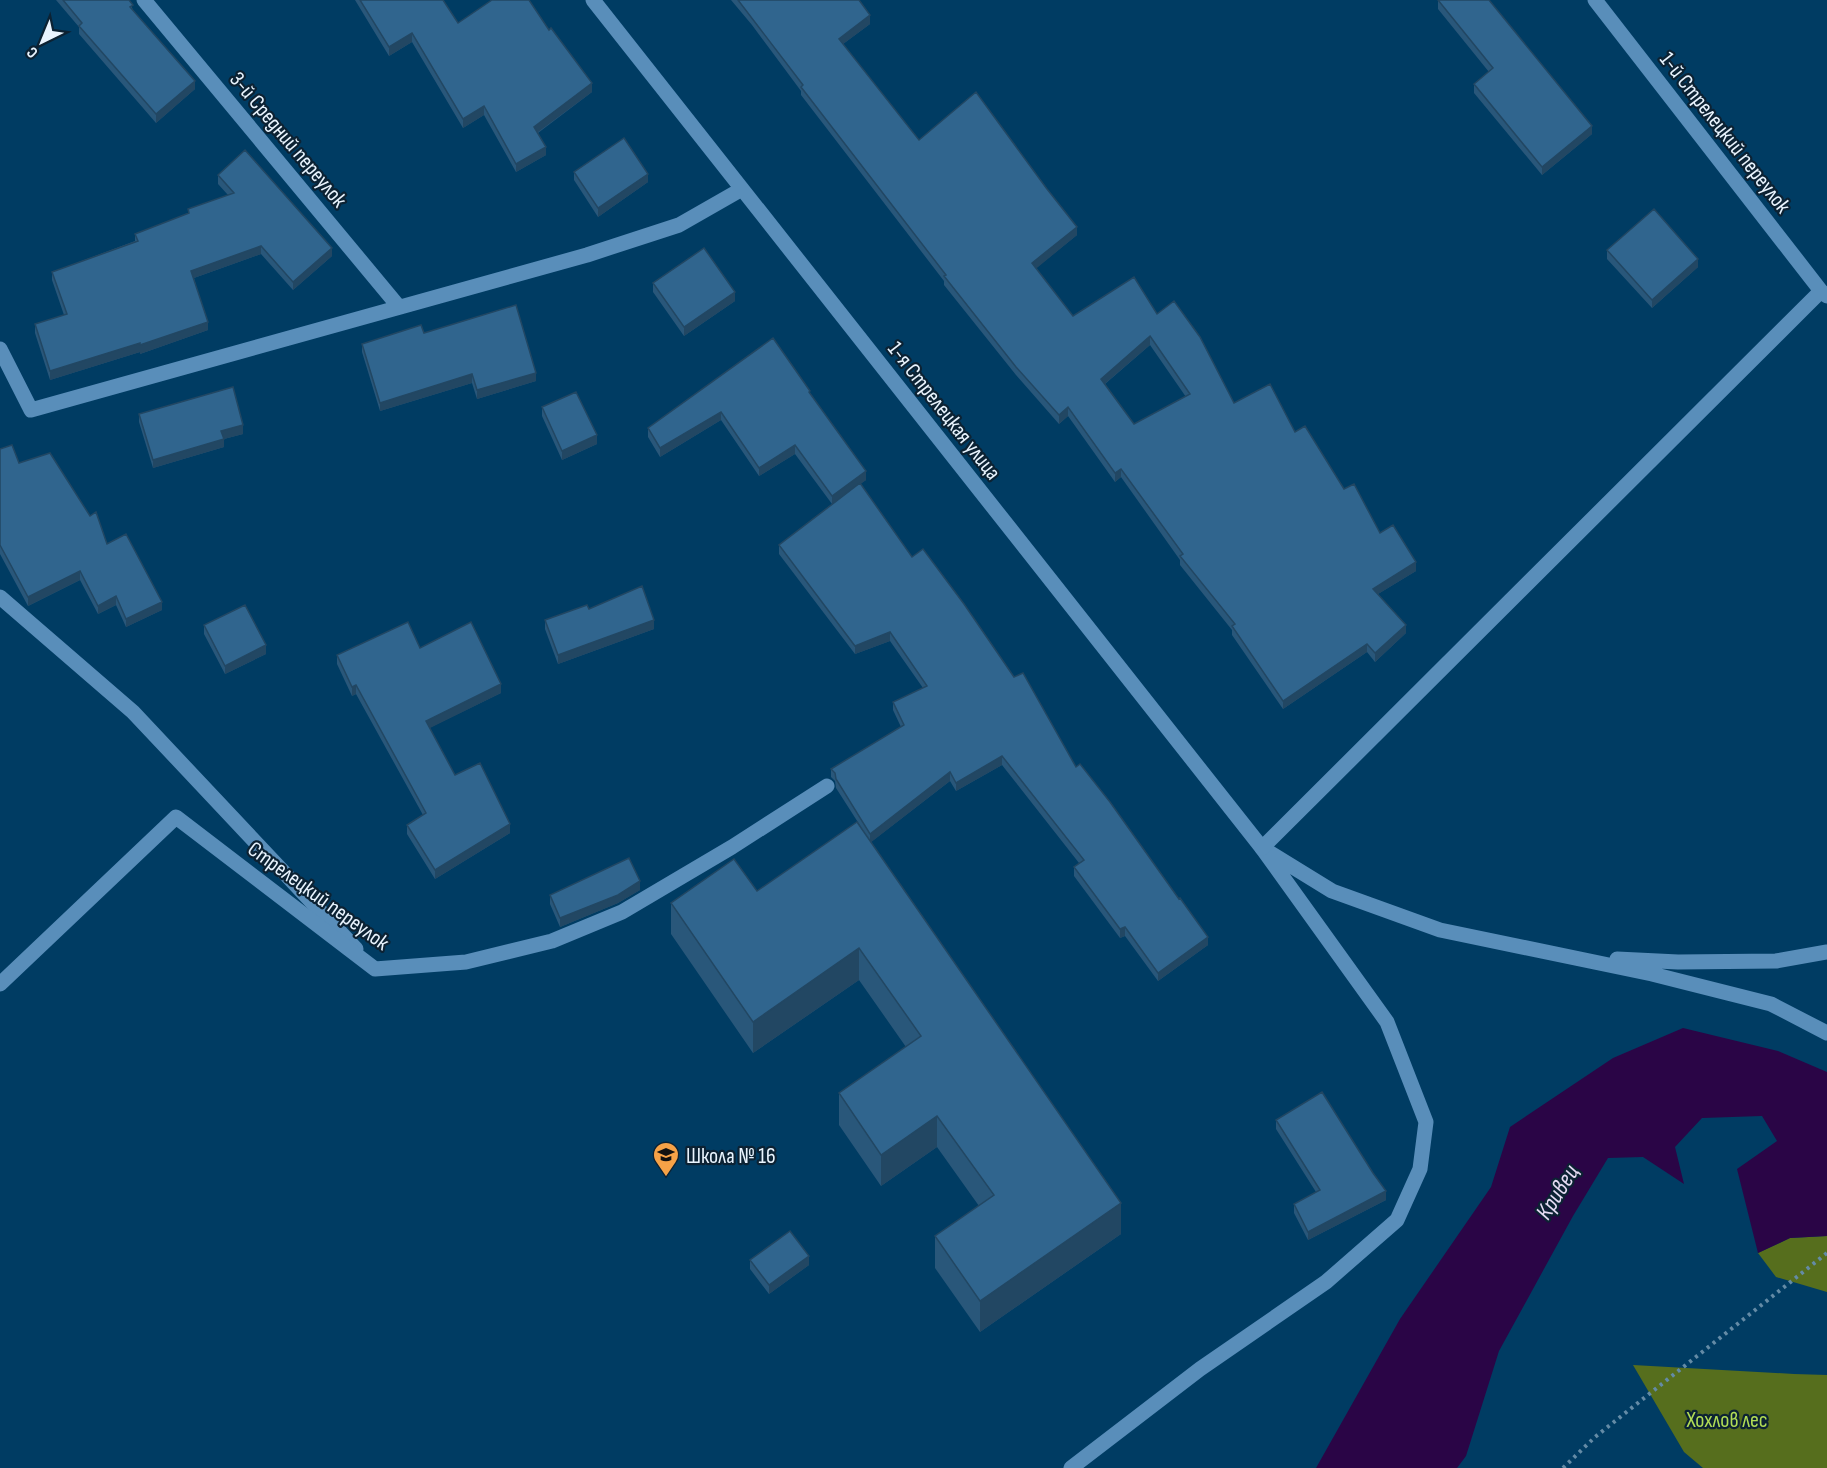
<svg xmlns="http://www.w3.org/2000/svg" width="1827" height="1468" font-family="'Sofia Sans Condensed',sans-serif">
	<rect width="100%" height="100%" fill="#003c63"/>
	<!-- forest -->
	<path fill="#566e1d" d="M 1827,1236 L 1827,1292 L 1776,1277 L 1758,1253 L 1790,1238 Z
		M 1633,1365 L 1794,1374 L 1827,1375 L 1827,1468 L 1703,1468 L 1684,1452 Z"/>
	<!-- water -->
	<path fill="#2a0546" d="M 1683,1028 L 1778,1051 L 1827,1072 L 1827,1236 L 1790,1238 L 1758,1253 L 1737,1169 L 1777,1141 L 1762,1116 L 1702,1118 L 1675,1147 L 1684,1184 L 1643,1157 L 1608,1158 L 1573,1216 L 1499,1351 L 1466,1456 L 1457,1468 L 1316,1468 L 1400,1319 L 1491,1187 L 1510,1127 L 1613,1058 Z"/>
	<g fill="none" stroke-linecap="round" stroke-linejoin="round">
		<!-- path -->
		<path stroke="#648ba6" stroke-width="4" stroke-dasharray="3 4.5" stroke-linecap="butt" d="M 1563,1468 L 1595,1437 L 1827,1253"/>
		<!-- service -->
		<path stroke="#598eba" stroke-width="15" d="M 0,597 L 133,712 L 356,949
			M 1267,851 L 1332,891 L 1440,930 L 1652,974 L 1771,1004 L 1827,1033
			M 1617,959 L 1678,962 L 1776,961 L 1827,952
			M 1071,1468 L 1200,1369 L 1326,1282 L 1397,1220 L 1420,1169 L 1426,1122 L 1387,1022 L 1262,848"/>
		<!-- minor -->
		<path stroke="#598eba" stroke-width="15" d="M 144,0 L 399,307
			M 593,0 L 1262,848 L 1821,291
			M 1595,0 L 1821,291 L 1827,296
			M 0,349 L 31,410 L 587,255 L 679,225 L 742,189
			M 0,984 L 176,817 L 375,969 L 466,962 L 552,941 L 622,912 L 732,847 L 827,786"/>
	</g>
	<!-- wall -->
	<path fill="#29577a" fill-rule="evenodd" d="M 56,0 L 129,0 L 133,10 L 195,89 L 156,123 L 79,34 L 79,27 Z
		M 355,0 L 443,0 L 458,23 L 592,92 L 538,133 L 546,155 L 516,172 L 484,115 L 463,128 L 412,42 L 389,56 Z
		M 731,0 L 859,0 L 870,24 L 843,44 L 919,140 L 1077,235 L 1036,268 L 1073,316 L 1157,314 L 1234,403 L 1295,432 L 1344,489 L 1380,533 L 1416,571 L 1378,594 L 1406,633 L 1375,662 L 1367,652 L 1283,709 L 1232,635 L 1232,630 L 1180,565 L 1180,560 L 1121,477 L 1115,482 L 1068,416 L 1059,424 L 1016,375 L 944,285 L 944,281 L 801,95 L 801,91 L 752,25 ZM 1150,345 L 1186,397 L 1134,424 L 1105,384 Z
		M 1438,0 L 1592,134 L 1542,175 L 1474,93 L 1474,84 L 1489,72 L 1438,9 Z
		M 574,172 L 648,182 L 598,217 L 574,180 Z
		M 218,175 L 332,256 L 293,290 L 261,254 L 194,278 L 208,330 L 140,354 L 140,352 L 50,380 L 35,333 L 35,324 L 64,315 L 52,280 L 52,272 L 135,241 L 135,234 L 188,214 L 188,209 L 228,195 L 218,184 Z
		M 1607,250 L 1698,267 L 1652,308 L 1607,259 Z
		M 653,283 L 735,301 L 684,336 L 653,292 Z
		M 424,333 L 536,381 L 477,399 L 472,383 L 380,411 L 362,352 L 362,344 Z
		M 773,338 L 810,394 L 866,480 L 860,484 L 912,557 L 1076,767 L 1208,945 L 1158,981 L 1125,936 L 1120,938 L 1074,876 L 1074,867 L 1079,863 L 1002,765 L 956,791 L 950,781 L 871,842 L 1121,1234 L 980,1332 L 935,1268 L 935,1236 L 979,1206 L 937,1147 L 881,1186 L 839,1125 L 839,1093 L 906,1047 L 859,980 L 753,1053 L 671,934 L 671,903 L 757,891 L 861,827 L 836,788 L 835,781 L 831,777 L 831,769 L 901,727 L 893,710 L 893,702 L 923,688 L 890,641 L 855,654 L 779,554 L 779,545 L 832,504 L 795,454 L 759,476 L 721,420 L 660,457 L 648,437 L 648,428 Z
		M 542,407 L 597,444 L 562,460 L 542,416 Z
		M 139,414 L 243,434 L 224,439 L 224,447 L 153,468 L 139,422 Z
		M 0,449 L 19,463 L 107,544 L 162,610 L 126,627 L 116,605 L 98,614 L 80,580 L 28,606 L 0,554 Z
		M 589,609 L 654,629 L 558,664 L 545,629 L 545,620 Z
		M 204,625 L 266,654 L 225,674 L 204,634 Z
		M 420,648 L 501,693 L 429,728 L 455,775 L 510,833 L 435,879 L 407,834 L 407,825 L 423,815 L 356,694 L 352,696 L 337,664 L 337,655 Z
		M 640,890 L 618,903 L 560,927 L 550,904 L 550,895 Z
		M 1276,1120 L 1386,1200 L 1308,1240 L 1294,1213 L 1294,1204 L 1316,1192 L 1276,1129 Z
		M 750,1260 L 809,1265 L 769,1294 L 750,1269 Z"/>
	<!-- shaded-wall -->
	<path fill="#224763" d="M 870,15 L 870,24 L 839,47 L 839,39 Z
		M 412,33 L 412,42 L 389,56 L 389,47 Z
		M 195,81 L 195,89 L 156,123 L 156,114 Z
		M 592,83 L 592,92 L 534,135 L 534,127 Z
		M 484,106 L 484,115 L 463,128 L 463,119 Z
		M 1592,126 L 1592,134 L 1542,175 L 1542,167 Z
		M 546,147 L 546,155 L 516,172 L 516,164 Z
		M 648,174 L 648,182 L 598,217 L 598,208 Z
		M 1077,227 L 1077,235 L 1032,272 L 1032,263 Z
		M 261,246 L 261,254 L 191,279 L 191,271 Z
		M 332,248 L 332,256 L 293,290 L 293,282 Z
		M 1698,259 L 1698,267 L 1652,308 L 1652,300 Z
		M 735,292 L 735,301 L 684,336 L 684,327 Z
		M 208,322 L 208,330 L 140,354 L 140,345 Z
		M 1150,336 L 1150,345 L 1101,387 L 1101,379 Z
		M 140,343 L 140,352 L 50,380 L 50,371 Z
		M 536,373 L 536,381 L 477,399 L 477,390 Z
		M 472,374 L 472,383 L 380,411 L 380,403 Z
		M 1068,407 L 1068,416 L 1059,424 L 1059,415 Z
		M 721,412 L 721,420 L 660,457 L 660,448 Z
		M 243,425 L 243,434 L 224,439 L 224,447 L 153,468 L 153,460 L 221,431 Z
		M 597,435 L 597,444 L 562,460 L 562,451 Z
		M 795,445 L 795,454 L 759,476 L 759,468 Z
		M 1121,469 L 1121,477 L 1115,482 L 1115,473 Z
		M 866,471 L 866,480 L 832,505 L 832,496 Z
		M 1416,562 L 1416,571 L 1373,597 L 1373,589 Z
		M 80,571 L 80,580 L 28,606 L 28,597 Z
		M 116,596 L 116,605 L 98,614 L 98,606 Z
		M 162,602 L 162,610 L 126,627 L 126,619 Z
		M 654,620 L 654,629 L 558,664 L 558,655 Z
		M 1406,625 L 1406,633 L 1375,662 L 1375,653 Z
		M 890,632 L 890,641 L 855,654 L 855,646 Z
		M 1367,644 L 1367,652 L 1283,709 L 1283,701 Z
		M 266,645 L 266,654 L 225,674 L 225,666 Z
		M 501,684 L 501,693 L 426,730 L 426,721 Z
		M 356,685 L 356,694 L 352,696 L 352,687 Z
		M 1002,756 L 1002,765 L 956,791 L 956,783 Z
		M 950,772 L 950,781 L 870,843 L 870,834 Z
		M 510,824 L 510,833 L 435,879 L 435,870 Z
		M 640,881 L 640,890 L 618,903 L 560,927 L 560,918 Z
		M 1125,927 L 1125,936 L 1120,938 L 1120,929 Z
		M 1208,937 L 1208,945 L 1158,981 L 1158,973 Z
		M 859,948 L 859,980 L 753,1053 L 753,1022 Z
		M 937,1116 L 937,1147 L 881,1186 L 881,1155 Z
		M 1386,1191 L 1386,1200 L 1308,1240 L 1308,1232 Z
		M 1121,1203 L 1121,1234 L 980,1332 L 980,1301 Z
		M 809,1256 L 809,1265 L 769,1294 L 769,1285 Z"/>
	<!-- building -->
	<path fill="#30658e" stroke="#224763" stroke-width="1.5" fill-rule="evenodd" d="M 63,0 L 129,0 L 133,5 L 130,7 L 195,81 L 156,114 L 79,26 L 82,23 Z
		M 360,0 L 443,0 L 458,23 L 492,0 L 529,0 L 549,30 L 551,28 L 592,83 L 534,127 L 546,147 L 516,164 L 484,106 L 463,119 L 412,33 L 389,47 Z
		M 738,0 L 859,0 L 870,15 L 839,39 L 919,140 L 976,92 L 1047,189 L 1077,227 L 1032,263 L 1073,316 L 1134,277 L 1157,314 L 1174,301 L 1200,337 L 1234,403 L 1270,384 L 1295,432 L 1305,426 L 1344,489 L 1354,484 L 1380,533 L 1393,525 L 1416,562 L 1373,589 L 1406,625 L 1375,653 L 1367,644 L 1283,701 L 1232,626 L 1235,624 L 1180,556 L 1183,554 L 1121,469 L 1115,473 L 1068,407 L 1059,415 L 1016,367 L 944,276 L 946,275 L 801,87 L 803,85 ZM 1150,336 L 1190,394 L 1134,424 L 1101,379 Z
		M 1438,0 L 1489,0 L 1592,126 L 1542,167 L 1474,84 L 1493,68 Z
		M 624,138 L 648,174 L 598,208 L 574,172 Z
		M 245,150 L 332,248 L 293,282 L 261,246 L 191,271 L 208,322 L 140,345 L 140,343 L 50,371 L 35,324 L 67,314 L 52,272 L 138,241 L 135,234 L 189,213 L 188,209 L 234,193 L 218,175 Z
		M 1654,209 L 1698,259 L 1652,300 L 1607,250 Z
		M 704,248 L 735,292 L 684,327 L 653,283 Z
		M 516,305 L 536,373 L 477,390 L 472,374 L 380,403 L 362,344 L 421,325 L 424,333 Z
		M 773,338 L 810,391 L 809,392 L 866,471 L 832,496 L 795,445 L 759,468 L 721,412 L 660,448 L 648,428 Z
		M 233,387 L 243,425 L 221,431 L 224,439 L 153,460 L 139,414 Z
		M 576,392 L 597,435 L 562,451 L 542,407 Z
		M 12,445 L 19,463 L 50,453 L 90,516 L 96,512 L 107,544 L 126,534 L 162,602 L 126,619 L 116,596 L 98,606 L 80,571 L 28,597 L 0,545 L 0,449 Z
		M 860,483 L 912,557 L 923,549 L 964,604 L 1014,677 L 1023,673 L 1076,767 L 1080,764 L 1110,802 L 1179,899 L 1180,898 L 1208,937 L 1158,973 L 1125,927 L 1120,929 L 1074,867 L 1084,860 L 1002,756 L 956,783 L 950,772 L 870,834 L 836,779 L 835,773 L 831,769 L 904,725 L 893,702 L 927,686 L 890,632 L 855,646 L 779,545 Z
		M 642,586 L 654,620 L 558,655 L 545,620 L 587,605 L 589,609 Z
		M 245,605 L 266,645 L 225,666 L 204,625 Z
		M 408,622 L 420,648 L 471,622 L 501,684 L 426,721 L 455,775 L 480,763 L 510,824 L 435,870 L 407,825 L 426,813 L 356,685 L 352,687 L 337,655 Z
		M 857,822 L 1121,1203 L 980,1301 L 935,1236 L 994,1195 L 937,1116 L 881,1155 L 839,1093 L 921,1036 L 859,948 L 753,1022 L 671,903 L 734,859 L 757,891 Z
		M 629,858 L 640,881 L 618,895 L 560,918 L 550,895 Z
		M 1322,1092 L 1373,1173 L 1386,1191 L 1308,1232 L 1294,1204 L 1320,1190 L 1276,1120 Z
		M 790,1231 L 809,1256 L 769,1285 L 750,1260 Z"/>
	<!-- icons -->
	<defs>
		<symbol id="school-pin" viewBox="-11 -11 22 30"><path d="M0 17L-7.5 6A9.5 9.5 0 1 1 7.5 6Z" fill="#f6a247" stroke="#0c2233"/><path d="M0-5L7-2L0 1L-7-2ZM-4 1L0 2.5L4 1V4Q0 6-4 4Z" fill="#111"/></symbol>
	</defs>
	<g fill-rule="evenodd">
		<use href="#school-pin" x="651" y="1140" width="30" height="40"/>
	</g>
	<g text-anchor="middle" stroke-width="4.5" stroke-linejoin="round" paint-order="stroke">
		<!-- street labels -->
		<g font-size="22" fill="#e9f4fe" stroke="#0c2233">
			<text transform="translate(1726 132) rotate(52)" y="8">1-й Стрелецкий переулок</text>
			<text transform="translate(289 139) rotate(50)" y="8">3-й Средний переулок</text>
			<text transform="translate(945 410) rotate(52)" y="8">1-я Стрелецкая улица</text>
			<text transform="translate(319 895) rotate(36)" y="8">Стрелецкий переулок</text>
		</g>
		<!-- poi labels -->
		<g font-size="22" fill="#e9f4fe" stroke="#0c2233" text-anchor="start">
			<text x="686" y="1163">Школа № 16</text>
		</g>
		<!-- park labels -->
		<g font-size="22" fill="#b1dc56" stroke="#0c2233">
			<text x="1727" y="1427">Хохлов лес</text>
		</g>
		<!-- water labels -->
		<g font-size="24" font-style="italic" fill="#e5dbf3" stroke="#0c2233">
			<text transform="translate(1557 1192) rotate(-58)" y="8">Кривец</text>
		</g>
	</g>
	<!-- north arrow -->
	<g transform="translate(42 42) rotate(223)" stroke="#0c2233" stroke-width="4.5" paint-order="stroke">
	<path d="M0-4.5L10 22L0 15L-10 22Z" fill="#e9f4fe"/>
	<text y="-9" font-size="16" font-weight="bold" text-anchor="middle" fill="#e9f4fe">С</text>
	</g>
</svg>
